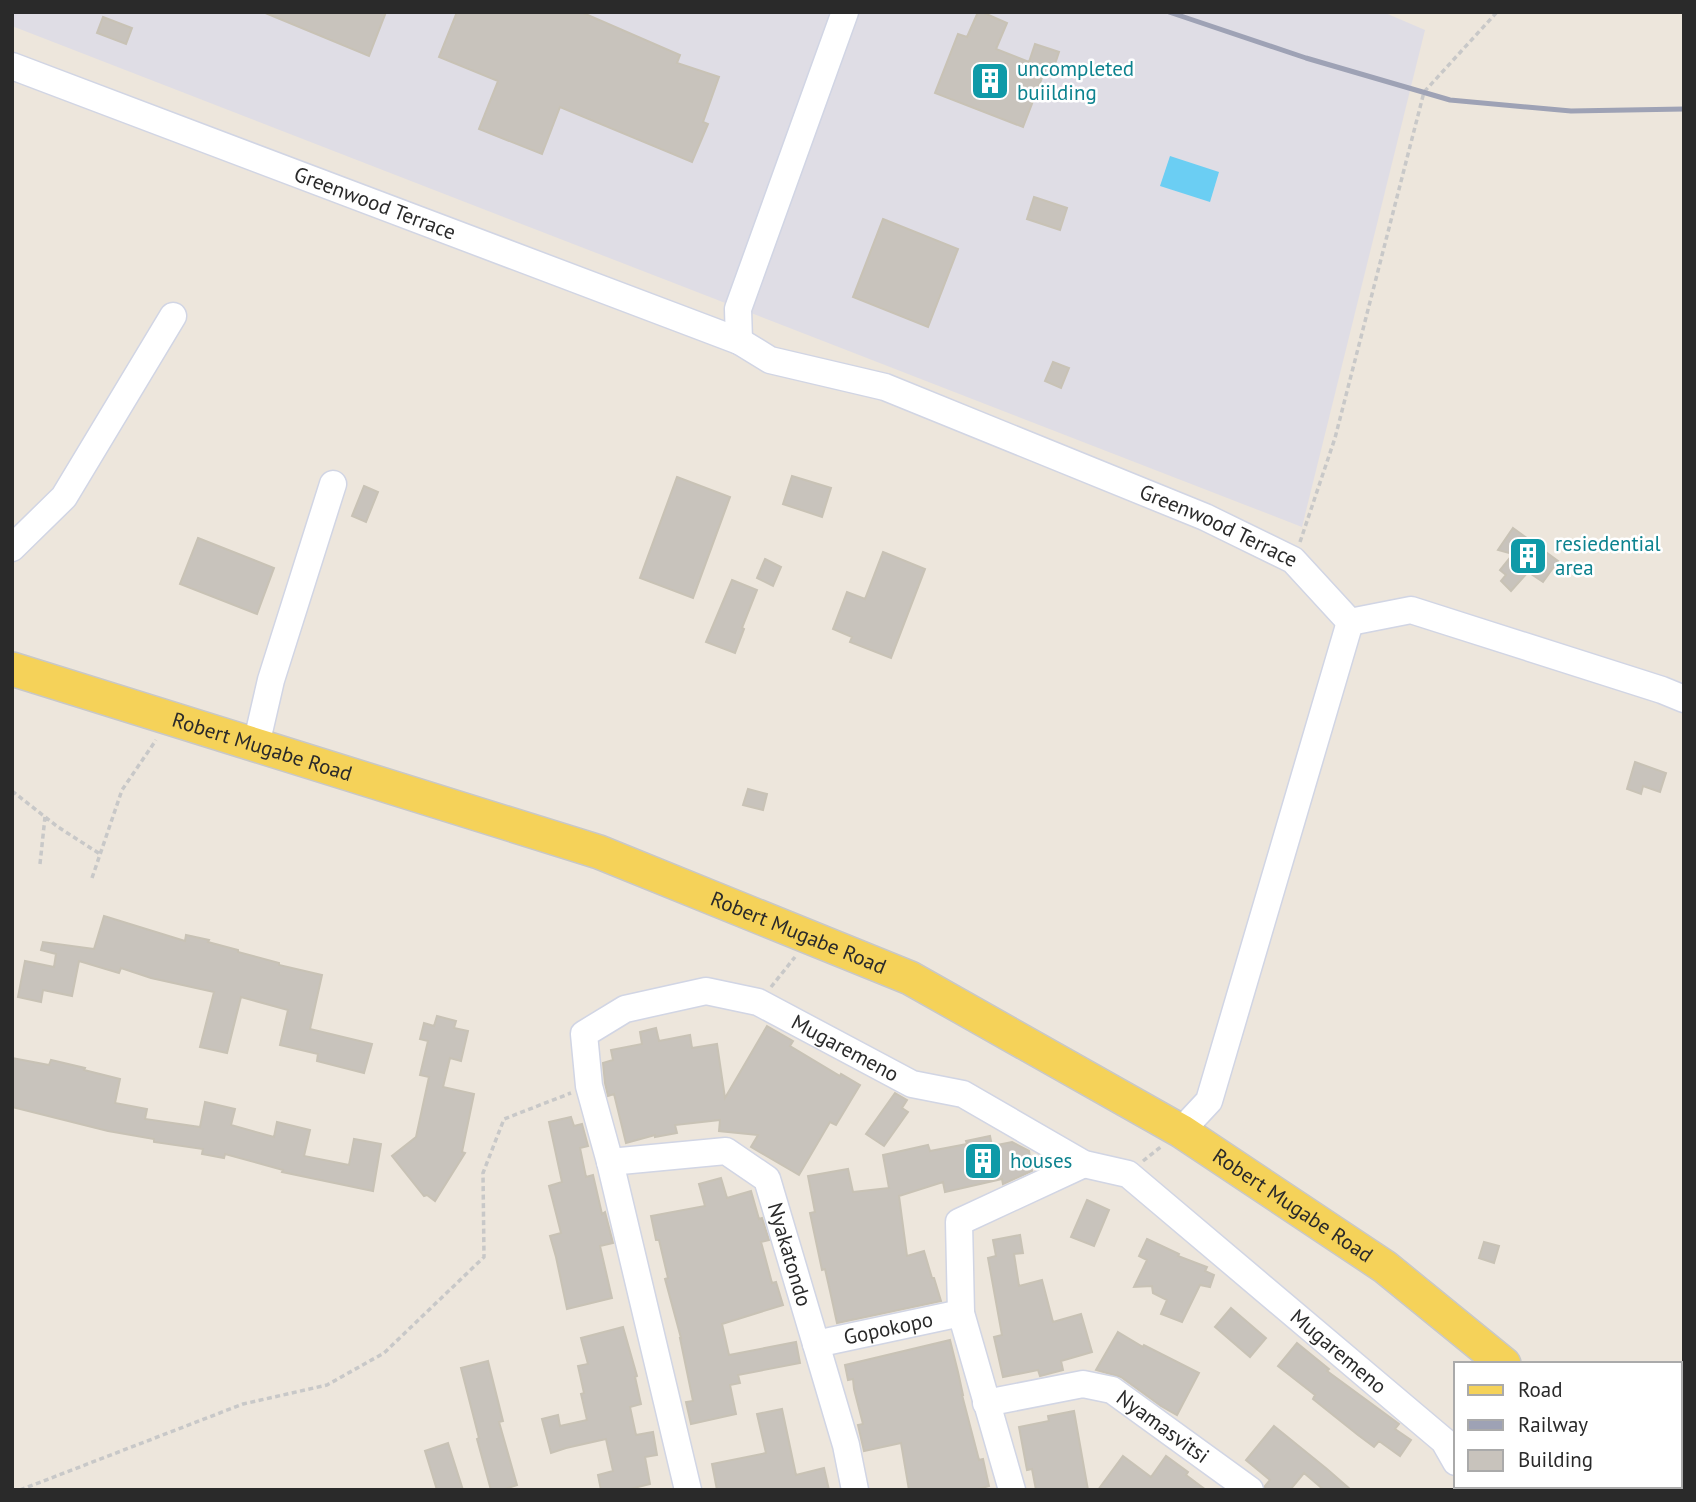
<svg xmlns="http://www.w3.org/2000/svg" width="1696" height="1502" font-family="'PT Sans',sans-serif">
	<rect width="100%" height="100%" fill="#ede6dc"/>
	<!-- industrial -->
	<path fill="#dfdde5" d="M 12,12 L 1383,12 L 1425,30 L 1302,527 L 12,26 Z"/>
	<!-- water -->
	<path fill="#6bcef3" d="M 1170,156 L 1219,172 L 1210,202 L 1160,186 Z"/>
	<!-- building -->
	<path fill="#c8c3bc" stroke="#c8c2b5" stroke-width="2" d="M 263,12 L 386,12 L 369,56 Z
		M 457,12 L 581,12 L 680,55 L 677,63 L 719,77 L 703,122 L 708,124 L 692,162 L 560,107 L 542,154 L 479,129 L 498,81 L 439,57 Z
		M 978,12 L 982,12 L 1007,23 L 996,49 L 1029,62 L 1035,44 L 1059,52 L 1054,67 L 1047,65 L 1023,127 L 935,93 L 958,34 L 967,37 Z
		M 103,17 L 132,28 L 126,44 L 97,33 Z
		M 1034,197 L 1067,208 L 1060,230 L 1027,219 Z
		M 883,219 L 958,249 L 928,327 L 853,297 Z
		M 1053,362 L 1069,368 L 1061,388 L 1045,381 Z
		M 792,476 L 831,488 L 822,517 L 783,504 Z
		M 677,477 L 730,497 L 693,598 L 640,578 Z
		M 364,486 L 378,492 L 366,522 L 352,516 Z
		M 1513,528 L 1558,561 L 1543,582 L 1528,572 L 1511,591 L 1501,581 L 1506,575 L 1500,570 L 1513,554 L 1498,550 Z
		M 198,538 L 274,568 L 257,614 L 180,584 Z
		M 883,552 L 925,569 L 891,658 L 850,642 L 852,637 L 833,629 L 847,592 L 865,599 Z
		M 765,559 L 781,567 L 773,586 L 757,578 Z
		M 732,580 L 757,590 L 742,628 L 744,629 L 735,653 L 706,642 Z
		M 1635,762 L 1666,773 L 1660,792 L 1643,786 L 1641,794 L 1627,789 Z
		M 748,789 L 767,794 L 763,810 L 743,805 Z
		M 104,916 L 185,941 L 186,935 L 209,940 L 208,942 L 238,950 L 238,952 L 279,963 L 279,965 L 322,975 L 310,1029 L 372,1044 L 364,1073 L 317,1061 L 318,1054 L 280,1045 L 288,1010 L 241,997 L 227,1053 L 200,1047 L 214,992 L 151,978 L 121,968 L 119,973 L 79,961 L 72,996 L 43,990 L 41,1002 L 18,997 L 25,961 L 54,967 L 56,954 L 41,950 L 43,942 L 94,949 Z
		M 437,1016 L 456,1021 L 454,1028 L 468,1031 L 461,1061 L 450,1058 L 443,1087 L 474,1094 L 462,1152 L 465,1153 L 435,1201 L 427,1195 L 424,1196 L 392,1156 L 416,1137 L 429,1077 L 420,1075 L 428,1041 L 420,1039 L 424,1023 L 434,1026 Z
		M 767,1026 L 793,1041 L 790,1046 L 840,1076 L 841,1074 L 860,1085 L 836,1125 L 830,1122 L 799,1175 L 751,1147 L 758,1135 L 719,1131 L 720,1120 L 675,1125 L 677,1133 L 655,1137 L 655,1135 L 626,1143 L 614,1094 L 608,1096 L 605,1083 L 603,1063 L 613,1060 L 611,1050 L 642,1044 L 640,1032 L 656,1028 L 659,1041 L 690,1035 L 692,1048 L 717,1044 L 725,1098 Z
		M 12,1058 L 49,1065 L 51,1060 L 85,1068 L 84,1070 L 120,1079 L 115,1103 L 147,1109 L 145,1119 L 200,1127 L 205,1102 L 235,1109 L 231,1125 L 274,1137 L 277,1122 L 310,1130 L 304,1156 L 349,1165 L 354,1139 L 381,1144 L 373,1191 L 282,1172 L 283,1170 L 225,1154 L 224,1158 L 202,1154 L 203,1149 L 154,1142 L 154,1139 L 108,1131 L 12,1107 Z
		M 895,1093 L 907,1100 L 902,1108 L 908,1112 L 884,1146 L 866,1134 Z
		M 571,1117 L 574,1126 L 582,1124 L 588,1146 L 580,1148 L 586,1177 L 593,1175 L 602,1214 L 605,1212 L 613,1243 L 600,1246 L 612,1298 L 567,1309 L 556,1257 L 550,1236 L 561,1233 L 549,1186 L 562,1182 L 549,1122 Z
		M 990,1136 L 992,1146 L 1012,1142 L 1029,1151 L 1032,1171 L 1003,1184 L 1002,1179 L 945,1192 L 943,1182 L 899,1196 L 907,1256 L 924,1251 L 932,1278 L 934,1278 L 941,1301 L 837,1323 L 830,1291 L 825,1269 L 822,1270 L 810,1213 L 815,1212 L 808,1176 L 848,1169 L 853,1192 L 889,1188 L 883,1155 L 928,1145 L 930,1151 L 967,1144 L 966,1141 Z
		M 721,1178 L 727,1198 L 751,1191 L 759,1219 L 762,1218 L 769,1240 L 761,1242 L 772,1283 L 776,1282 L 783,1305 L 722,1324 L 729,1355 L 796,1342 L 800,1363 L 738,1375 L 740,1383 L 730,1385 L 736,1414 L 691,1424 L 686,1402 L 693,1401 L 680,1338 L 681,1338 L 665,1279 L 668,1278 L 659,1240 L 656,1240 L 651,1216 L 705,1206 L 699,1184 Z
		M 1087,1200 L 1109,1210 L 1094,1246 L 1071,1237 Z
		M 1020,1235 L 1023,1253 L 1014,1254 L 1019,1286 L 1042,1280 L 1053,1322 L 1081,1314 L 1092,1352 L 1061,1361 L 1063,1370 L 1040,1376 L 1038,1370 L 1003,1377 L 994,1337 L 1002,1335 L 988,1258 L 996,1256 L 993,1240 Z
		M 1147,1239 L 1179,1254 L 1178,1256 L 1207,1267 L 1205,1271 L 1214,1275 L 1210,1287 L 1200,1285 L 1182,1322 L 1161,1314 L 1167,1300 L 1153,1293 L 1152,1286 L 1134,1287 L 1147,1260 L 1139,1256 Z
		M 1484,1242 L 1499,1246 L 1494,1263 L 1479,1258 Z
		M 1231,1308 L 1266,1338 L 1250,1357 L 1215,1327 Z
		M 623,1327 L 637,1376 L 635,1377 L 641,1404 L 630,1407 L 636,1435 L 653,1432 L 657,1455 L 645,1457 L 650,1484 L 626,1490 L 601,1490 L 598,1475 L 613,1471 L 606,1439 L 566,1448 L 551,1453 L 542,1419 L 558,1415 L 560,1426 L 587,1420 L 581,1394 L 584,1393 L 578,1366 L 588,1364 L 581,1338 Z
		M 1118,1332 L 1143,1347 L 1144,1345 L 1199,1373 L 1177,1415 L 1161,1406 L 1121,1377 L 1096,1370 Z
		M 950,1340 L 958,1372 L 963,1395 L 962,1395 L 979,1460 L 983,1459 L 989,1486 L 975,1490 L 909,1490 L 901,1443 L 864,1451 L 858,1425 L 863,1424 L 854,1389 L 853,1379 L 848,1380 L 845,1365 Z
		M 1297,1343 L 1329,1369 L 1327,1371 L 1399,1424 L 1395,1429 L 1411,1440 L 1400,1456 L 1379,1441 L 1374,1447 L 1358,1435 L 1313,1399 L 1315,1395 L 1278,1366 Z
		M 488,1361 L 503,1421 L 499,1422 L 517,1485 L 502,1490 L 491,1490 L 477,1439 L 479,1438 L 461,1368 Z
		M 782,1409 L 796,1475 L 824,1468 L 829,1490 L 717,1490 L 712,1464 L 766,1453 L 757,1414 Z
		M 1074,1411 L 1088,1490 L 1036,1490 L 1032,1469 L 1027,1470 L 1019,1427 L 1049,1421 L 1048,1416 Z
		M 1274,1426 L 1327,1469 L 1351,1490 L 1324,1490 L 1304,1473 L 1290,1490 L 1265,1490 L 1265,1486 L 1270,1480 L 1246,1460 Z
		M 448,1443 L 463,1490 L 437,1490 L 425,1451 Z
		M 1123,1456 L 1151,1477 L 1166,1456 L 1188,1472 L 1186,1475 L 1206,1490 L 1098,1490 Z"/>
	<g fill="none" stroke-linecap="round" stroke-linejoin="round">
		<defs>
			<g id="minor">
				<path id="s1" d="M 12,66 L 739,341 L 770,360 L 885,387 L 1205,517 L 1293,560 L 1350,622"/>
				<path d="M 739,341 L 738,309 L 845,12"/>
				<path d="M 12,548 L 64,497 L 173,316"/>
				<path d="M 1350,622 L 1411,610 L 1662,690 L 1684,699"/>
				<path d="M 256,745 L 271,680 L 333,484"/>
				<path d="M 1181,1131 L 1209,1101 L 1350,622"/>
				<path id="s2" d="M 610,1162 L 726,1151 L 767,1179 L 846,1445 L 855,1490"/>
				<path id="s3" d="M 816,1344 L 961,1313"/>
				<path id="s4" d="M 986,1403 L 1083,1384 L 1112,1390 L 1250,1490"/>
				<path d="M 1470,1486 L 1472,1490"/>
				<path id="s5" d="M 688,1490 L 610,1162 L 589,1086 L 584,1034 L 625,1009 L 706,991 L 758,1002 L 912,1084 L 963,1094 L 1084,1164 L 1128,1174 L 1444,1441 L 1456,1462"/>
				<path d="M 1012,1490 L 961,1313 L 959,1222 L 1084,1164"/>
			</g>
			<g id="major">
				<path id="s6" d="M 12,669 L 599,852 L 910,978 L 1181,1131 L 1385,1267 L 1504,1364"/>
				<path d="M 1640,1486 L 1644,1490"/>
			</g>
		</defs>
		<!-- minor casing -->
		<use href="#minor" stroke="#d1d5e4" stroke-width="29"/>
		<!-- major casing -->
		<use href="#major" stroke="#c8c8c8" stroke-width="36"/>
		<!-- path -->
		<path stroke="#c8c8c8" stroke-width="3.5" stroke-dasharray="5 3.5" stroke-linecap="butt" d="M 1300,542 L 1335,438 L 1424,92 L 1497,12
			M 12,791 L 58,827 L 100,854
			M 40,864 L 45,817
			M 92,878 L 122,790 L 156,740
			M 771,987 L 795,957
			M 1143,1161 L 1162,1146
			M 20,1490 L 243,1404 L 327,1385 L 384,1353 L 484,1257 L 483,1173 L 504,1119 L 571,1093"/>
		<!-- minor -->
		<use href="#minor" stroke="#fff" stroke-width="26"/>
		<!-- major -->
		<use href="#major" stroke="#f5d259" stroke-width="33"/>
		<!-- rail -->
		<path stroke="#9ea2b5" stroke-width="5" d="M 1169,12 L 1306,58 L 1450,100 L 1571,111 L 1684,109"/>
	</g>
	<!-- icons -->
	<defs>
		<symbol id="building-square" viewBox="-11 -11 22 22"><rect x="-9" y="-9" width="18" height="18" rx="4" fill="#0f9aa8" stroke="#fff"/><path d="M-4-6H4V6H1V3H-1V6H-4ZM-2.5-4.3h1.7v1.8h-1.7ZM.8-4.3h1.7v1.8H.8ZM-2.5-1h1.7V.8h-1.7ZM.8-1h1.7V.8H.8Z" fill="#fff"/></symbol>
	</defs>
	<g fill-rule="evenodd">
		<use href="#building-square" x="968" y="59" width="44" height="44"/>
		<use href="#building-square" x="1506" y="534" width="44" height="44"/>
		<use href="#building-square" x="961" y="1139" width="44" height="44"/>
	</g>
	<g text-anchor="middle" stroke-width="5" stroke-linejoin="round" paint-order="stroke">
		<!-- culture labels -->
		<g font-size="21" fill="#0d838f" stroke="#fff" text-anchor="start">
			<text x="1017" y="76">uncompleted<tspan x="1017" dy="24">buiilding</tspan></text>
			<text x="1555" y="551">resiedential<tspan x="1555" dy="24">area</tspan></text>
			<text x="1010" y="1168">houses</text>
		</g>
		<!-- street labels -->
		<g font-size="21" fill="#2a2a2a" stroke="#fff">
			<text dy="7" stroke="none"><textPath href="#s1" startOffset="388">Greenwood Terrace</textPath></text>
			<text dy="7" stroke="none"><textPath href="#s1" startOffset="1293">Greenwood Terrace</textPath></text>
			<text dy="7" stroke="none"><textPath href="#s6" startOffset="262">Robert Mugabe Road</textPath></text>
			<text dy="7" stroke="none"><textPath href="#s6" startOffset="830">Robert Mugabe Road</textPath></text>
			<text dy="7" stroke="none"><textPath href="#s5" startOffset="751">Mugaremeno</textPath></text>
			<text dy="7" stroke="none"><textPath href="#s6" startOffset="1396">Robert Mugabe Road</textPath></text>
			<text dy="7" stroke="none"><textPath href="#s2" startOffset="245">Nyakatondo</textPath></text>
			<text dy="7" stroke="none"><textPath href="#s3" startOffset="74">Gopokopo</textPath></text>
			<text dy="7" stroke="none"><textPath href="#s5" startOffset="1339">Mugaremeno</textPath></text>
			<text dy="7" stroke="none"><textPath href="#s4" startOffset="191">Nyamasvitsi</textPath></text>
		</g>
	</g>
	<!-- border -->
	<rect width="1696" height="1502" fill="none" stroke="#2a2a2a" stroke-width="28"/>
	<!-- legend -->
	<rect x="1454" y="1362" width="228" height="126" fill="#ffffff" stroke="#aaaaaa" stroke-width="2"/>
	<rect x="1468" y="1385" width="35" height="10" fill="#f5d259" stroke="#aaaaaa" stroke-width="2"/>
	<text x="1518" y="1397" font-size="21" fill="#2a2a2a">Road</text>
	<rect x="1468" y="1420" width="35" height="10" fill="#9ea2b5" stroke="#aaaaaa" stroke-width="2"/>
	<text x="1518" y="1432" font-size="21" fill="#2a2a2a">Railway</text>
	<rect x="1468" y="1450" width="35" height="21" fill="#c8c3bc" stroke="#aaaaaa" stroke-width="2"/>
	<text x="1518" y="1467" font-size="21" fill="#2a2a2a">Building</text>
</svg>
